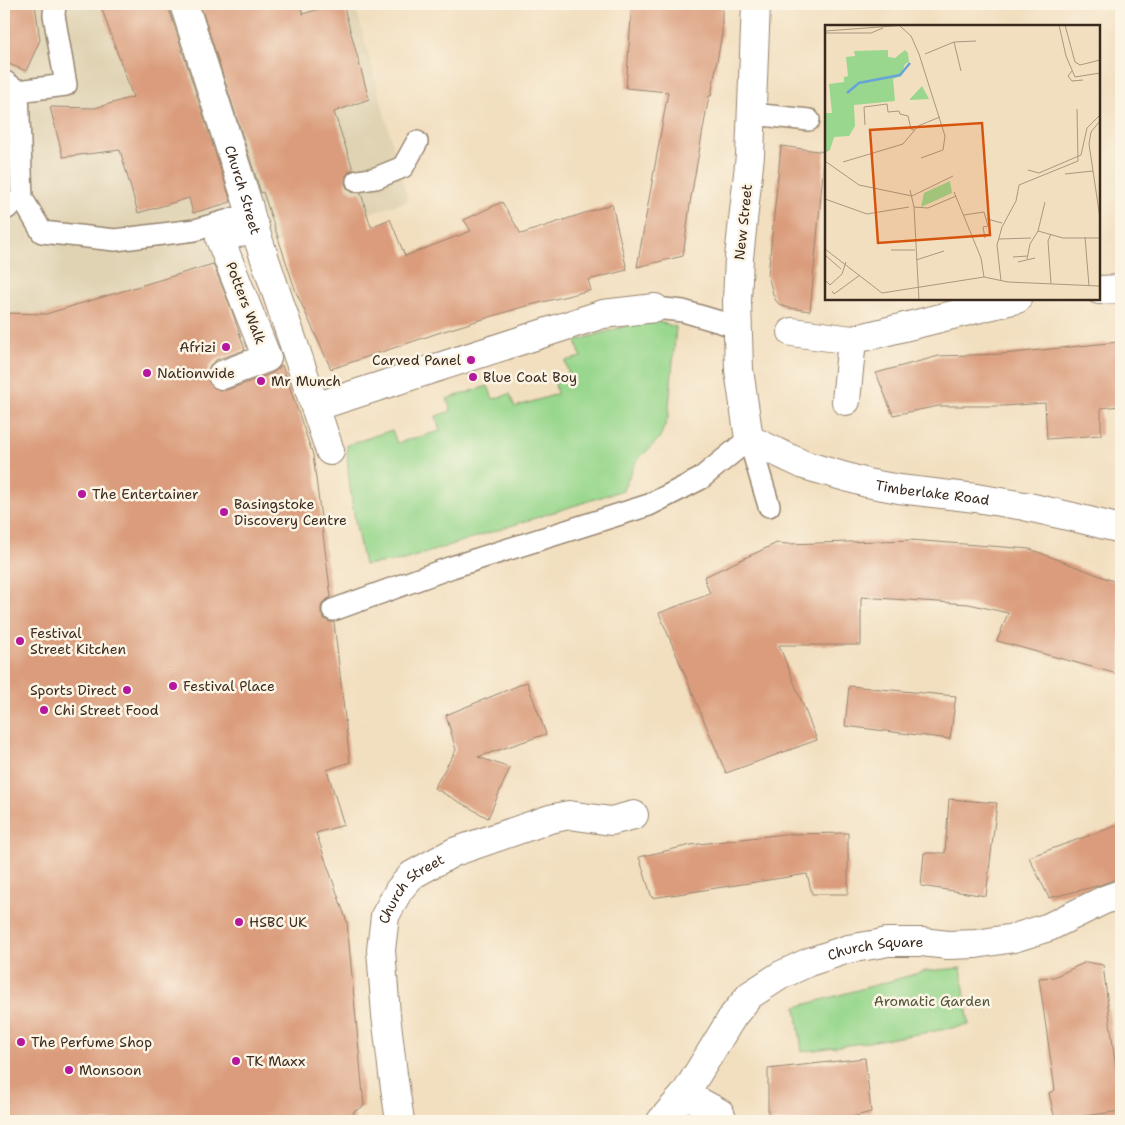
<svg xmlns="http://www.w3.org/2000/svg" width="1125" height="1125" font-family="'Shantell Sans',sans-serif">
	<rect width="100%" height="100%" fill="#fcf5e5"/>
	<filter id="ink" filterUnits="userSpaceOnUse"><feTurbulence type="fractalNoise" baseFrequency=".02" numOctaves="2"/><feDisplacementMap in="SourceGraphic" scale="10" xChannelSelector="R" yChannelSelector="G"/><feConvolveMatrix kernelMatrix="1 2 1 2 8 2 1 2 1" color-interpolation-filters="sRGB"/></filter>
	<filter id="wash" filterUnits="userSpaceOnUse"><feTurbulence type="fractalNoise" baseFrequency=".0096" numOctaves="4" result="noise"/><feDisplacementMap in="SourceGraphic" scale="20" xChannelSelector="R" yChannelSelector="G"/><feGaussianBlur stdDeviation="1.12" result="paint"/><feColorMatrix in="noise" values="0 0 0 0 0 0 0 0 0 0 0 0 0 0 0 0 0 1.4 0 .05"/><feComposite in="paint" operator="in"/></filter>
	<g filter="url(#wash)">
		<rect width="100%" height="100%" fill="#f2dfc0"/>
		<!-- built -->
		<path fill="#e0d3b4" d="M 4,4 L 355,4 L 408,201 L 215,263 L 46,314 L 4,313 Z"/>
		<!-- green -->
		<path fill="#98d78d" stroke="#6a8056" d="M 656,321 L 676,327 L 668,418 L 659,439 L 636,462 L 623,490 L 404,560 L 364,565 C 356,527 347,484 347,445 L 392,430 L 397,443 L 440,431 L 436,416 L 451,411 L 447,399 L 488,386 L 493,399 L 510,394 L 515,407 L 557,394 L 554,379 L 569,375 L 565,361 L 581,357 L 576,341 L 635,323 Z
			M 961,968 L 969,1025 L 900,1037 L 802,1052 L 796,1007 L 926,971 Z"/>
		<g id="blocks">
			<!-- building -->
			<path fill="#da9c7c" d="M 4,4 L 35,4 L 40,40 L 26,71 L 4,62 Z
				M 100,4 L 169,4 L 169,9 L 231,202 L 193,213 L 189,198 L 138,213 L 120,150 L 63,157 L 50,107 L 95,108 L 133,97 Z
				M 200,4 L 299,4 L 303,14 L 334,4 L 343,4 L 369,99 L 334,112 L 353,169 L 349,172 L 346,176 L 345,183 L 347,188 L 352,192 L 361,193 L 371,227 L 390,219 L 405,256 L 471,231 L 464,220 L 502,202 L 521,234 L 612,204 L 627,270 L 588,280 L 591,290 L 519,308 L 444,331 L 331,369 L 296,292 L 263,192 L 261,193 Z
				M 632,4 L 722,4 L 722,33 L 711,96 L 709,96 L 691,197 L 683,256 L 637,267 L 668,92 L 626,88 Z
				M 781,146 L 825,152 L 810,311 L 789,308 L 780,305 L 776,301 L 773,294 L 768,275 Z
				M 213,264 L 231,308 L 245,350 L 216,360 L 210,365 L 207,373 L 208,381 L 213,387 L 220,390 L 227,390 L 273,373 L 282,365 L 313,455 L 331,597 L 323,602 L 321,607 L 321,614 L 325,620 L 330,622 L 334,622 L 350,762 L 327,770 L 344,825 L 316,833 L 347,922 L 364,1106 L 353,1112 L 356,1121 L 4,1121 L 4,313 L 46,314 Z
				M 1118,342 L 1121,368 L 1120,406 L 1101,408 L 1101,435 L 1047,439 L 1045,403 L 1004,406 L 939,406 L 893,415 L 876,373 L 939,356 L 1003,354 Z
				M 910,540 L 1030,549 L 1121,584 L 1121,675 L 997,641 L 1008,613 L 969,604 L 861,597 L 861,645 L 779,645 L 817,740 L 726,773 L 659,613 L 710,594 L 704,577 L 777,543 L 788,544 Z
				M 527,682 L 546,734 L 478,757 L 510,768 L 488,818 L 434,788 L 456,750 L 446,715 Z
				M 849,686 L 956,696 L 950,739 L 845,726 Z
				M 949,799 L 997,803 L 986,896 L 921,886 L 924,853 L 945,853 Z
				M 1121,824 L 1121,879 L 1116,879 L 1097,886 L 1049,898 L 1029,857 Z
				M 848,833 L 848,894 L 812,894 L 807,874 L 652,898 L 639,857 L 691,845 L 784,834 Z
				M 1086,962 L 1103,965 L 1121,1111 L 1055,1120 L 1049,1093 L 1055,1090 L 1039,978 L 1054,977 Z
				M 865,1058 L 871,1112 L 837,1121 L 768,1121 L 768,1069 Z"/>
		</g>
	</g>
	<g filter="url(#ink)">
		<use href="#blocks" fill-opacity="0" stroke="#96846f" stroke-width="1"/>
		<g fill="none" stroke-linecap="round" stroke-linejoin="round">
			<defs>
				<path id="service" d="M 55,4 L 54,15 L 66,85 L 18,91 L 22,198 L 42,232 L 115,240 L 195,230 L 250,214
					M 4,81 L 18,91
					M 752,114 L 809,120
					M 357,181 L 376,178 L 403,167 L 417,142
					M 4,210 L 22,198
					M 655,308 L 683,311 L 737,327
					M 333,610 L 452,567 L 649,505 L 700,479 L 749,439 L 769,506"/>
				<g id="pedestrian">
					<path id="s1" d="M 184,4 L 248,204 L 252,221 L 330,451"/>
					<path d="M 222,375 L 267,358 L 220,239 L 255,227"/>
					<path d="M 315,407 L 603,314 L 655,308"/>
				</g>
				<g id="minor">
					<path d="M 1099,290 L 1121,289"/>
					<path d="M 792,332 L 852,340 L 1017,299"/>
					<path d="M 846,401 L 852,340"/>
					<path d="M 685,1094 L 720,1113 L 723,1121"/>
					<path id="s2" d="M 400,1121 L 393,1074 L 386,1015 L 381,950 L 385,916 L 399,890 L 412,875 L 454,852 L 550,819 L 569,815 L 611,821 L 634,815"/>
					<path id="s3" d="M 661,1121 L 685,1094 L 733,1016 L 750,995 L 781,975 L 809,962 L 848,949 L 878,944 L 887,942 L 922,942 L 948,945 L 976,944 L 1014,938 L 1049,927 L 1104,900 L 1121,894"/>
				</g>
				<g id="tertiary">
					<path id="s4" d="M 756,4 L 750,155 L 739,258 L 737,301 L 739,370 L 749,439 L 804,465 L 867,483 L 899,489 L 976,498 L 1024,506 L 1073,517 L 1121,529"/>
				</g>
			</defs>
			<!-- service casing -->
			<use href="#service" stroke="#96846f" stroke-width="24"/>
			<!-- pedestrian casing -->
			<use href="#pedestrian" stroke="#96846f" stroke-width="30"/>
			<!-- minor casing -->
			<use href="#minor" stroke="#96846f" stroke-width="30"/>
			<!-- tertiary casing -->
			<use href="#tertiary" stroke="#96846f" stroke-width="30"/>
			<!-- service -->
			<use href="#service" stroke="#fff" stroke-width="21"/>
			<!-- pedestrian -->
			<use href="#pedestrian" stroke="#fff" stroke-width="28"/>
			<!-- minor -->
			<use href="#minor" stroke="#fff" stroke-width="28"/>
			<!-- tertiary -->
			<use href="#tertiary" stroke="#fff" stroke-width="28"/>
		</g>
	</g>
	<!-- markers -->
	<g fill="#b5179e" stroke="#fcf5e5" stroke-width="2">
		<circle cx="226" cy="347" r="5"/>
		<circle cx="471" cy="360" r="5"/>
		<circle cx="147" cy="373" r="5"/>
		<circle cx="473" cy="377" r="5"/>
		<circle cx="261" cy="381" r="5"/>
		<circle cx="82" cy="494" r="5"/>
		<circle cx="224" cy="512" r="5"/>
		<circle cx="20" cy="641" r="5"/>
		<circle cx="173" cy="686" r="5"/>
		<circle cx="127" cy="690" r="5"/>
		<circle cx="44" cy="710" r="5"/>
		<circle cx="239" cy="922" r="5"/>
		<circle cx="21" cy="1042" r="5"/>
		<circle cx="236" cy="1061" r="5"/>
		<circle cx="69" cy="1070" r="5"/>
	</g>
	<g text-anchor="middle" stroke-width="5" stroke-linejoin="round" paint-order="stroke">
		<!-- street labels -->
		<g font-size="14" fill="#3b2a1e" stroke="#fcf5e5">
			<text dy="5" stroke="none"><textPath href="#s1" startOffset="195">Church Street</textPath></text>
			<text transform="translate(743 222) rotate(-84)" y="5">New Street</text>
			<text transform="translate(246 303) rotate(69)" y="5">Potters Walk</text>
			<text dy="5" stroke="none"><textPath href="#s4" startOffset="629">Timberlake Road</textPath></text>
			<text dy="5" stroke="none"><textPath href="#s2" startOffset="245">Church Street</textPath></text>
			<text dy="5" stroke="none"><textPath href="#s3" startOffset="291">Church Square</textPath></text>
		</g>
		<!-- poi labels -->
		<g font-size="14" fill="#3b2a1e" stroke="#fcf5e5" text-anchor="start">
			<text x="216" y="352" text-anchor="end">Afrizi</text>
			<text x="461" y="365" text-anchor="end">Carved Panel</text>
			<text x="157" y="378">Nationwide</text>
			<text x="483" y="382">Blue Coat Boy</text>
			<text x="271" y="386">Mr Munch</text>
			<text x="92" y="499">The Entertainer</text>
			<text x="234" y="509">Basingstoke<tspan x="234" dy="16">Discovery Centre</tspan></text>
			<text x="30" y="638">Festival<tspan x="30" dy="16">Street Kitchen</tspan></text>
			<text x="183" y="691">Festival Place</text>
			<text x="117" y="695" text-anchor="end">Sports Direct</text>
			<text x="54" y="715">Chi Street Food</text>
			<text x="249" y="927">HSBC UK</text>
			<text x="31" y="1047">The Perfume Shop</text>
			<text x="246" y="1066">TK Maxx</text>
			<text x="79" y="1075">Monsoon</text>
		</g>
		<!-- park labels -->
		<g font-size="14" fill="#52553a" stroke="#fcf5e5">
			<text x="932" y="1006">Aromatic Garden</text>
		</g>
	</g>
	<!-- overview -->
	<g transform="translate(825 25)">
		<rect width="275" height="275" fill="#f2dfc0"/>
		<path d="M 63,25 L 63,32 L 70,33 L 80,25 L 83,28 L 84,37 L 80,39 L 76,51 L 68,54 L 70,76 L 29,80 L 30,101 L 24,111 L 9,112 L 5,125 L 0,128 L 0,88 L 7,88 L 4,59 L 19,57 L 19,52 L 23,51 L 21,32 L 30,31 L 29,26 ZM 97,61 L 104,74 L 85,75 L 85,74 ZM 125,156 L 127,168 L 96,182 L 99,168 Z" fill="#98d78d"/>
		<path fill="none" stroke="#67a4d8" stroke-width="2.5" d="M 22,68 L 34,58 L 75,50 L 85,38"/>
		<path fill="none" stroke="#a9977f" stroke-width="1" d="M 234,0 L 241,31 L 250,52 L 275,48M 240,0 L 250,37 L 255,40 L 275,35M 75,1 L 86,11 L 94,29 L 120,111 L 118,125 L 96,133M 0,6 L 82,0M 0,8 L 46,8 L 58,3M 129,17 L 136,46M 100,29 L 129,17 L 151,16M 247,46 L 243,51 L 247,56 L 258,55M 275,96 L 266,107 L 264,119 L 275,193M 40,100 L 39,82 L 62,79 L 63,87 L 74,86 L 75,89 L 83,91 L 86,104 L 89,105M 0,136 L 34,160 L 87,171M 18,137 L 78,119 L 93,101 L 115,92M 203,145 L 214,148 L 256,130 L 262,103 L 275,90M 240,149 L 268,146M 85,165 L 89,182 L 94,275M 129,167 L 156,233 L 159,252M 87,171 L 128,151M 0,174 L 42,189 L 84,182M 89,182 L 103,183 L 131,171M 139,190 L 159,187 L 163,201 L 158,202 L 160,213M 162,194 L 177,198M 213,206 L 238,213 L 275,213M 213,206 L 220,177M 226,209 L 223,216 L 226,259M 260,212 L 264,261M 174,214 L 206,213M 0,224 L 57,268 L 159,252 L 183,257 L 274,261M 66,225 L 90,225M 0,230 L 16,244M 188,232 L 203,231M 202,234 L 205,219 L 213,206M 91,235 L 119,226M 193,237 L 210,233M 0,255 L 5,260 L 17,249 L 21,237M 176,256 L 172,220 L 177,202 L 191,176 L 194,160 L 253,136 L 252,84M 7,266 L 9,269 L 35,250"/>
		<path fill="#d7540e" fill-opacity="0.15" stroke="#d7540e" stroke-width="2.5" d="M 157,98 L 165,210 L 53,218 L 45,105 Z"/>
		<rect width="275" height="275" fill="none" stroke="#3b2a1e" stroke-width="2.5"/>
	</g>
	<!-- margin -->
	<rect width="1125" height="1125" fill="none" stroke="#fcf5e5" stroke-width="20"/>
</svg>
